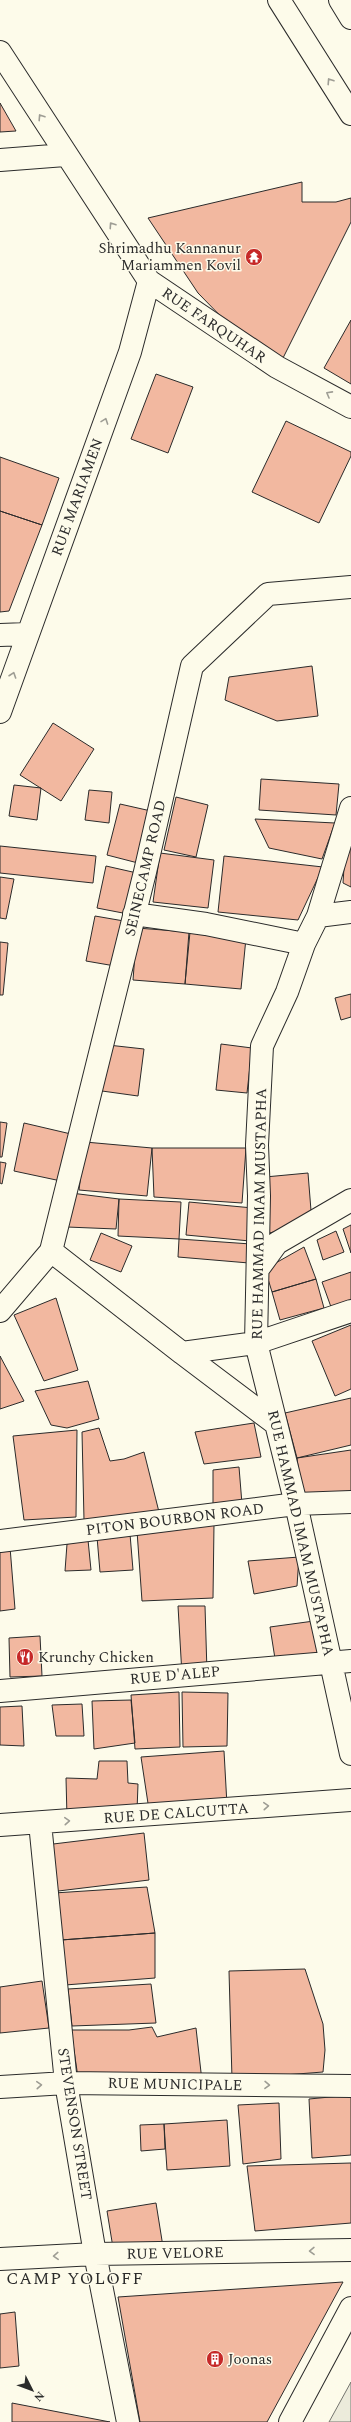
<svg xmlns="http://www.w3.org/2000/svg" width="351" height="2422" font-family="Spectral,serif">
	<rect width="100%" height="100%" fill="#fdfbea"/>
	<!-- green -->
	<path fill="#ecebdb" stroke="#74746e" d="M 351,2382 L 351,2422 L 329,2422 Z"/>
	<!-- building -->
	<path fill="#f2b8a0" stroke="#2b2b2b" d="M 0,103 L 16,131 L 0,132 Z
		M 302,182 L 302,202 L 336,202 L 351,198 L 351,222 L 282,360 L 241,337 L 198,293 L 148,218 Z
		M 351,320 L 351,384 L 324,368 Z
		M 156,374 L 193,387 L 168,453 L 131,439 Z
		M 286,421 L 351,452 L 351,456 L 319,523 L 252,492 Z
		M 0,457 L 59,478 L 42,525 L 0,511 Z
		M 0,511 L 42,525 L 9,611 L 0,612 Z
		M 312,666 L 318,716 L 277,721 L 225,700 L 229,677 Z
		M 53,723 L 94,749 L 61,801 L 20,775 Z
		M 261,779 L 339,784 L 336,815 L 259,810 Z
		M 14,785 L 41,788 L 37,820 L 9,816 Z
		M 89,790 L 112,792 L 109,823 L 85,820 Z
		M 176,797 L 208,805 L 196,857 L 164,850 Z
		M 120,804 L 151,811 L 138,863 L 107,855 Z
		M 255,819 L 335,823 L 322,859 L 269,848 Z
		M 351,833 L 351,887 L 343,883 L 345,852 Z
		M 0,846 L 96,856 L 93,883 L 0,873 Z
		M 160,853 L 214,860 L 208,908 L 153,902 Z
		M 224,856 L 323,867 L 298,920 L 218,912 Z
		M 106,866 L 137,873 L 128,914 L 97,908 Z
		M 0,877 L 14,879 L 6,919 L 0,918 Z
		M 95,916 L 124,921 L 115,966 L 86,961 Z
		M 137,928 L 189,932 L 185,984 L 133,980 Z
		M 190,932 L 246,938 L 241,989 L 185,984 Z
		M 0,942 L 8,943 L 3,995 L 0,995 Z
		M 351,994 L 351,1017 L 341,1020 L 335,998 Z
		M 221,1044 L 252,1048 L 247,1093 L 216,1090 Z
		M 108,1045 L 144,1049 L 138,1096 L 102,1091 Z
		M 0,1122 L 7,1123 L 2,1157 L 0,1157 Z
		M 24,1123 L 71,1134 L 61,1181 L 14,1171 Z
		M 85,1142 L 152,1148 L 147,1196 L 79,1190 Z
		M 152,1148 L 246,1148 L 242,1203 L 154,1197 Z
		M 0,1162 L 6,1163 L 2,1184 L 0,1183 Z
		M 308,1173 L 312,1223 L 265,1234 L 265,1177 Z
		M 71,1193 L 119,1199 L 116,1229 L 67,1227 Z
		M 119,1199 L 181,1202 L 179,1239 L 118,1236 Z
		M 189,1202 L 253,1208 L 250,1241 L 186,1235 Z
		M 351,1225 L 351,1253 L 343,1229 Z
		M 336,1231 L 344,1252 L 323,1260 L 317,1240 Z
		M 101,1233 L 132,1246 L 121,1272 L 90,1260 Z
		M 179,1239 L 251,1244 L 249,1263 L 178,1257 Z
		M 304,1247 L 316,1279 L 272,1292 L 265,1269 Z
		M 351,1272 L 351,1300 L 331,1307 L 322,1282 Z
		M 316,1279 L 324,1308 L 280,1320 L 272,1292 Z
		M 56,1298 L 78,1370 L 44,1381 L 14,1315 Z
		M 351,1325 L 351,1389 L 335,1396 L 312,1341 Z
		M 0,1356 L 24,1401 L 0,1409 Z
		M 88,1381 L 99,1419 L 67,1428 L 51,1425 L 35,1391 Z
		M 351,1398 L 351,1445 L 297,1458 L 285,1413 Z
		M 254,1423 L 261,1457 L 204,1464 L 195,1432 Z
		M 99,1428 L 110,1461 L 124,1459 L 144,1452 L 159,1512 L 84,1520 L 82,1432 Z
		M 77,1430 L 76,1517 L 24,1520 L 13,1436 Z
		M 351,1450 L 351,1492 L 302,1499 L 297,1458 Z
		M 239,1467 L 242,1504 L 213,1506 L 213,1470 Z
		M 214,1524 L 213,1598 L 142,1601 L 137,1531 Z
		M 130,1534 L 133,1570 L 100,1572 L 97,1537 Z
		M 88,1540 L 91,1570 L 65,1571 L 67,1544 Z
		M 10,1547 L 15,1609 L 0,1611 L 0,1548 Z
		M 299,1557 L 297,1586 L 254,1594 L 248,1561 Z
		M 178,1606 L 205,1606 L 207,1672 L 182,1675 Z
		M 314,1621 L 322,1659 L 276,1665 L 270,1627 Z
		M 40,1636 L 42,1676 L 10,1677 L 9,1638 Z
		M 179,1692 L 180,1747 L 135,1749 L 131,1695 Z
		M 182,1692 L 228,1693 L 227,1746 L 183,1747 Z
		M 131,1700 L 135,1743 L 94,1749 L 92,1701 Z
		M 82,1704 L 84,1736 L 56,1736 L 52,1705 Z
		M 22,1706 L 24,1746 L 0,1745 L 0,1707 Z
		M 224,1751 L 227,1805 L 149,1810 L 141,1757 Z
		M 99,1761 L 127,1761 L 128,1783 L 138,1784 L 137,1811 L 67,1818 L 66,1778 L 97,1779 Z
		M 144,1833 L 149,1880 L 50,1892 L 45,1845 Z
		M 147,1887 L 155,1933 L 61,1940 L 54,1893 Z
		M 155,1933 L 155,1978 L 65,1985 L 61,1940 Z
		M 305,1969 L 323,2024 L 325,2050 L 323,2072 L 232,2079 L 229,1971 Z
		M 42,1981 L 49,2028 L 0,2033 L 0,1987 Z
		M 151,1984 L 156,2023 L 72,2026 L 68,1989 Z
		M 152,2027 L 157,2037 L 196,2028 L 202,2081 L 80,2091 L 71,2030 L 129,2030 Z
		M 351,2095 L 351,2155 L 312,2158 L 309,2099 Z
		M 279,2103 L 281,2159 L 243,2164 L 238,2105 Z
		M 227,2120 L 230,2166 L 167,2170 L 164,2124 Z
		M 164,2124 L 165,2149 L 141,2151 L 140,2125 Z
		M 351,2163 L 351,2223 L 255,2231 L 247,2166 Z
		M 156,2203 L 164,2253 L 115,2260 L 107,2211 Z
		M 343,2282 L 267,2422 L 140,2422 L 118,2297 Z
		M 15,2312 L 19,2366 L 0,2368 L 0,2314 Z
		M 12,2403 L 110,2422 L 12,2422 Z"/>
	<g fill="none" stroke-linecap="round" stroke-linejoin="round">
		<defs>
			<path id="minor" d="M 0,52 L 149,281 L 277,367 L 351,407
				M 0,160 L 65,155
				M 0,635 L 27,634
				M 0,712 L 130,352 L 149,281
				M 351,808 L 318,916 L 304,944 L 287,992 L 262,1046 L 257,1145 L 259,1196 L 256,1343 L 296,1504 L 351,1754
				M 134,914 L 206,924 L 304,944
				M 318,916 L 351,912
				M 51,1251 L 182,1353 L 256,1343 L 351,1311
				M 258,1269 L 277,1243 L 351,1200
				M 0,1311 L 51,1251 L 145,872 L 192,666 L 268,594 L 351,587
				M 182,1353 L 276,1424
				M 0,1541 L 296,1504 L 351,1502
				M 0,1691 L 351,1661
				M 40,1823 L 66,2083 L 95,2254 L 128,2422
				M 0,1825 L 351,1800
				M 0,2087 L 66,2083 L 351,2086
				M 0,2259 L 95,2254 L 351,2250"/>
			<path id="major" d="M 290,2422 L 351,2308"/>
			<path id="highway" d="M 279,0 L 351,114
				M 340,0 L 351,18"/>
		</defs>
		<!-- minor casing -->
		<use href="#minor" stroke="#2b2b2b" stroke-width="24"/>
		<!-- major casing -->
		<use href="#major" stroke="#2b2b2b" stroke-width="24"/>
		<!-- highway casing -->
		<use href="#highway" stroke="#2b2b2b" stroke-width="24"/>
		<!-- minor -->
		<use href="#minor" stroke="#fdfbea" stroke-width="22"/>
		<!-- major -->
		<use href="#major" stroke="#fdfbea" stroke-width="22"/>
		<!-- highway -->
		<use href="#highway" stroke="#fdfbea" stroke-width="22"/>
	</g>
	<!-- one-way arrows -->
	<defs><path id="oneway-chevron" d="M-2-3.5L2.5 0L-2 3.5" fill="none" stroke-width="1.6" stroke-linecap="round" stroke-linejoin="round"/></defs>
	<g stroke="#9e9d94">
		<use href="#oneway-chevron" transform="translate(330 81) rotate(-123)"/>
		<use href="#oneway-chevron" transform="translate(41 117) rotate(-123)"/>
		<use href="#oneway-chevron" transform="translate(112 225) rotate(-124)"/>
		<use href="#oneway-chevron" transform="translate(329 394) rotate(-151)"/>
		<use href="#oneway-chevron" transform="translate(105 421) rotate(-70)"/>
		<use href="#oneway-chevron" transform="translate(13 675) rotate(-71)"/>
		<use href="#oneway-chevron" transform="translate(266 1806) rotate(-4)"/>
		<use href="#oneway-chevron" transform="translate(67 1821) rotate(-4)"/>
		<use href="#oneway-chevron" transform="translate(39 2085) rotate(-4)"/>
		<use href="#oneway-chevron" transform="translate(267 2085) rotate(1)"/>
		<use href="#oneway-chevron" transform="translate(312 2251) rotate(179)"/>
		<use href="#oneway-chevron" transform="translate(56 2256) rotate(177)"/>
	</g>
	<!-- icons -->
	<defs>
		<symbol id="temple-disc" viewBox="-11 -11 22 22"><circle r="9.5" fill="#c62828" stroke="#fdfbea"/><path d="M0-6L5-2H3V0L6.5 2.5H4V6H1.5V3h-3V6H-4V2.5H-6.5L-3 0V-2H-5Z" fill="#fff"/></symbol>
		<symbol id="restaurant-disc" viewBox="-11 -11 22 22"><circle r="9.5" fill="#c62828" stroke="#fdfbea"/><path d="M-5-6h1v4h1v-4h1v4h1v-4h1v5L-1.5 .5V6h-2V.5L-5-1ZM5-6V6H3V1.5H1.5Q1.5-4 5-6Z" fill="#fff"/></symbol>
		<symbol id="building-disc" viewBox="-11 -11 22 22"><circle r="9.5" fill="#c62828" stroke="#fdfbea"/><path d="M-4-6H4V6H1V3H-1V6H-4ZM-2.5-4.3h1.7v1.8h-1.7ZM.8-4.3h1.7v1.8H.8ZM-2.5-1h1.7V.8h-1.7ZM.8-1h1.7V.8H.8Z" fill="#fff"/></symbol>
	</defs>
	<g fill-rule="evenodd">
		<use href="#temple-disc" x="244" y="247" width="20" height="20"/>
		<use href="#restaurant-disc" x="15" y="1647" width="20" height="20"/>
		<use href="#building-disc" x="205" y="2349" width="20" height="20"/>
	</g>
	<g text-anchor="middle" stroke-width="3" stroke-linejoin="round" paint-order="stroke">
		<!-- poi labels -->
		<g font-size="15" fill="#2b2b2b" stroke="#fdfbea" text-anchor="start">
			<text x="241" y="253" text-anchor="end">Shrimadhu Kannanur<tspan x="241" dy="17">Mariammen Kovil</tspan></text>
			<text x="38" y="1662">Krunchy Chicken</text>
			<text x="228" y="2364">Joonas</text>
		</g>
		<!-- street labels -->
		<g font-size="15" fill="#2b2b2b" stroke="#fdfbea">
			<text transform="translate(214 325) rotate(34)" y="5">RUE FARQUHAR</text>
			<text transform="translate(77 497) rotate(-70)" y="5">RUE MARIAMEN</text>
			<text transform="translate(145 868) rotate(-77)" y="5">SEINECAMP ROAD</text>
			<text transform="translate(259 1214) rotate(-89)" y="5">RUE HAMMAD IMAM MUSTAPHA</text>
			<text transform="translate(175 1519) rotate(-7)" y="5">PITON BOURBON ROAD</text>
			<text transform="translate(301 1533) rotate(77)" y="5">RUE HAMMAD IMAM MUSTAPHA</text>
			<text transform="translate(175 1675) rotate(-5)" y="5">RUE D'ALEP</text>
			<text transform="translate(176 1813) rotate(-4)" y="5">RUE DE CALCUTTA</text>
			<text transform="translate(175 2084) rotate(1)" y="5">RUE MUNICIPALE</text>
			<text transform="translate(75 2124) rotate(81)" y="5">STEVENSON STREET</text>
			<text transform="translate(175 2253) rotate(-1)" y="5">RUE VELORE</text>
		</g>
		<!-- quarter labels -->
		<g font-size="17" letter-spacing="1" fill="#2b2b2b" stroke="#fdfbea">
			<text x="75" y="2284">CAMP YOLOFF</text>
		</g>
	</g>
	<!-- north arrow -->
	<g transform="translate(32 2390) rotate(132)" stroke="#fdfbea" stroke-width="3" paint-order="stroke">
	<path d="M0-3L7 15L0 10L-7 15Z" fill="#2b2b2b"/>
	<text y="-6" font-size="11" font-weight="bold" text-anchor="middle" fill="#2b2b2b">N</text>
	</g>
</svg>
